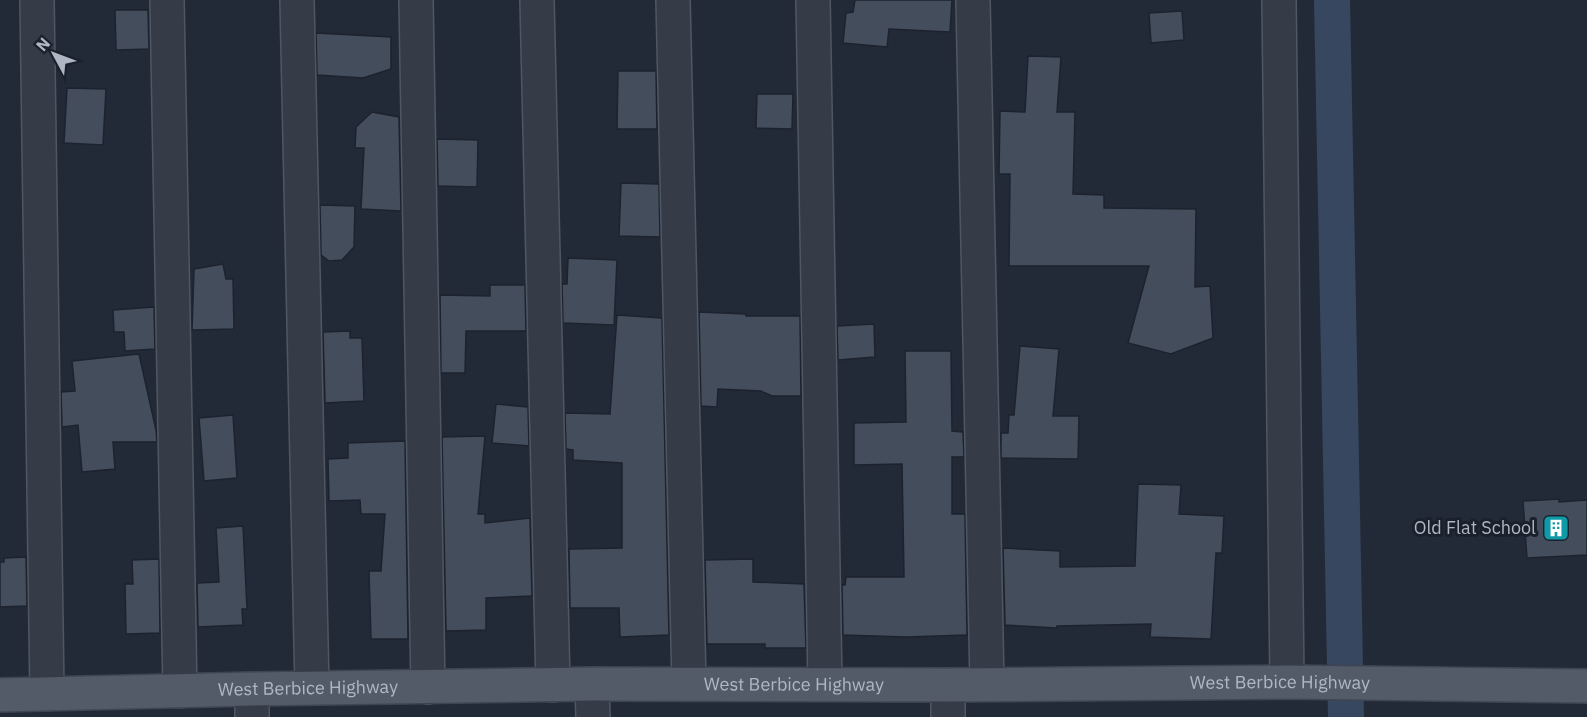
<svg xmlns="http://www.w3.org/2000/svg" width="1587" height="717" font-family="'IBM Plex Sans',sans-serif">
	<rect width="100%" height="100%" fill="#222a37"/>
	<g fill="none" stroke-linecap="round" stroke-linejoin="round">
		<!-- canal -->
		<path stroke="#384760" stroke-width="36" d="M 1332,0 L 1346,717"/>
	</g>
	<!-- building -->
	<path fill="#434d5c" stroke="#1d232e" stroke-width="1.5" d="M 855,0 L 952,0 L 950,32 L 889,29 L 887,47 L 843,43 L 846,13 L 853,12 Z
		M 115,10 L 148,10 L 149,49 L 116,50 Z
		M 1182,11 L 1184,40 L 1151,43 L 1149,13 Z
		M 316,33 L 391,37 L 391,69 L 363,78 L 317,75 Z
		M 1028,56 L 1061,57 L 1057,112 L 1075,112 L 1073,194 L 1104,195 L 1104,208 L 1196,209 L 1195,287 L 1210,286 L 1213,338 L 1171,354 L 1128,343 L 1149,266 L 1009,266 L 1010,174 L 999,174 L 1000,111 L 1025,112 Z
		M 618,71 L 656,71 L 657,129 L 617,129 Z
		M 67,88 L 106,89 L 103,145 L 64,143 Z
		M 757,94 L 793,94 L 792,129 L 756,128 Z
		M 372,112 L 399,117 L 401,211 L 361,209 L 364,148 L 355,148 L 356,127 Z
		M 437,139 L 478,140 L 477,187 L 438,186 Z
		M 621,183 L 659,184 L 660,237 L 619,236 Z
		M 320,205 L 355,206 L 354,247 L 342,260 L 329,261 L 321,255 Z
		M 568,258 L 617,260 L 614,325 L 563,323 L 562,284 L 567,284 Z
		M 223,264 L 226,279 L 233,279 L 234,329 L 192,330 L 194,269 Z
		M 490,285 L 525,285 L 526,331 L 466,331 L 465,373 L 441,373 L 440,295 L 490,296 Z
		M 154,307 L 155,349 L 125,351 L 124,332 L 114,332 L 113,310 Z
		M 699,312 L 746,314 L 746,316 L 800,316 L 801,396 L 772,396 L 761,391 L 718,389 L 717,407 L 701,406 Z
		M 617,315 L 662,318 L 669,635 L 620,637 L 619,608 L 570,608 L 569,549 L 622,548 L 622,463 L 573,460 L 573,450 L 566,449 L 565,413 L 610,414 Z
		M 874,324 L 875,357 L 838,360 L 837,326 Z
		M 350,331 L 350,338 L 362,338 L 364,401 L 325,403 L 323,332 Z
		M 1020,346 L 1059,349 L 1053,416 L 1079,416 L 1078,459 L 1001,458 L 1001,433 L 1008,433 L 1009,415 L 1014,415 Z
		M 905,351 L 951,351 L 952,431 L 963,432 L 964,457 L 952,457 L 952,514 L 965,514 L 967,635 L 906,637 L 843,635 L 842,585 L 845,585 L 846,577 L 904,577 L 902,464 L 854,465 L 854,423 L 906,422 Z
		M 139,354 L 156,430 L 157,442 L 113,442 L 115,469 L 82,472 L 78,425 L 62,427 L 61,392 L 75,391 L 72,361 Z
		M 496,404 L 528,407 L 529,446 L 492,443 Z
		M 233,415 L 237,478 L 204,481 L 199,418 Z
		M 485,436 L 478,514 L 485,514 L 485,523 L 530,518 L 532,596 L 486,598 L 486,630 L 446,631 L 442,437 Z
		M 405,441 L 408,639 L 371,639 L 369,571 L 381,571 L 385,514 L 361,514 L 360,500 L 329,501 L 328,459 L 348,458 L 348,443 Z
		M 1138,484 L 1181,485 L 1179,514 L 1224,516 L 1222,553 L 1216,553 L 1211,639 L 1150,637 L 1151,624 L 1057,626 L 1057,628 L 1005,625 L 1003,548 L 1060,551 L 1060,567 L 1135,566 Z
		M 1559,499 L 1559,502 L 1587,500 L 1587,555 L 1527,558 L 1523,501 Z
		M 243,526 L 247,609 L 242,609 L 243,625 L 198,627 L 197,583 L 219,582 L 216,528 Z
		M 26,557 L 27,606 L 0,607 L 0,562 L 4,562 L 4,558 Z
		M 159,559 L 160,633 L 126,634 L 125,584 L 133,584 L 132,560 Z
		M 753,559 L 753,582 L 804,584 L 806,648 L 765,648 L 765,644 L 707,644 L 705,560 Z"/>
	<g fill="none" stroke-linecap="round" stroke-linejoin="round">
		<defs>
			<path id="minor" d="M 37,0 L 47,694
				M 167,0 L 180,691
				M 297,0 L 312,688
				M 416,0 L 428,687
				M 537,0 L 553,685
				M 673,0 L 689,684
				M 813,0 L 825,684
				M 973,0 L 987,684
				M 1279,0 L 1287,682
				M 592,684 L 593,717
				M 948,685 L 948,717
				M 252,689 L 252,717"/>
			<g id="primary">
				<path id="s1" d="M 0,695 L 252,689 L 592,684 L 948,685 L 1287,682 L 1587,686"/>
			</g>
		</defs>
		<!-- minor casing -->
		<use href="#minor" stroke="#505762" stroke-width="36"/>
		<!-- primary casing -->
		<use href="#primary" stroke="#3e4551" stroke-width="36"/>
		<!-- minor -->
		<use href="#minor" stroke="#353c48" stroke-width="33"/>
		<!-- primary -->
		<use href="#primary" stroke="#535b68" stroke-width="33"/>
	</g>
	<!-- icons -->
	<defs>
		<symbol id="building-square" viewBox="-11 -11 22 22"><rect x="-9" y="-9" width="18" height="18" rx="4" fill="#0f9aa8" stroke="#1b212c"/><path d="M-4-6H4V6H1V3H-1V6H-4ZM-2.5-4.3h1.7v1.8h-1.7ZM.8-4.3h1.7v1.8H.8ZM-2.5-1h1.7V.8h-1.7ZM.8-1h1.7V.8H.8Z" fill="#fff"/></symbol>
	</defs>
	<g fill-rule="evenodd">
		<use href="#building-square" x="1541" y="513" width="30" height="30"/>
	</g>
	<g text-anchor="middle" stroke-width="6" stroke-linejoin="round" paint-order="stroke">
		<!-- poi labels -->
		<g font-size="18" fill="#b0b7c4" stroke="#1b212c" text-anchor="end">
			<text x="1536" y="534">Old Flat School</text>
		</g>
		<!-- street labels -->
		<g font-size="18" fill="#b0b7c4" stroke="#1b212c">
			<text dy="6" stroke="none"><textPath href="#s1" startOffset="1280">West Berbice Highway</textPath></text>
			<text dy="6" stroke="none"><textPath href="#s1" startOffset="794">West Berbice Highway</textPath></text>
			<text dy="6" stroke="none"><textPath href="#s1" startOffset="308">West Berbice Highway</textPath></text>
		</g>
	</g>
	<!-- north arrow -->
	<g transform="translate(54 54) rotate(311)" stroke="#1b212c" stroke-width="4.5" paint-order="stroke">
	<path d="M0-4.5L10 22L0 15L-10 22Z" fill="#b0b7c4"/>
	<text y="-9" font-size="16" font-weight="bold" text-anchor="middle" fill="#b0b7c4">N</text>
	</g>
</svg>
